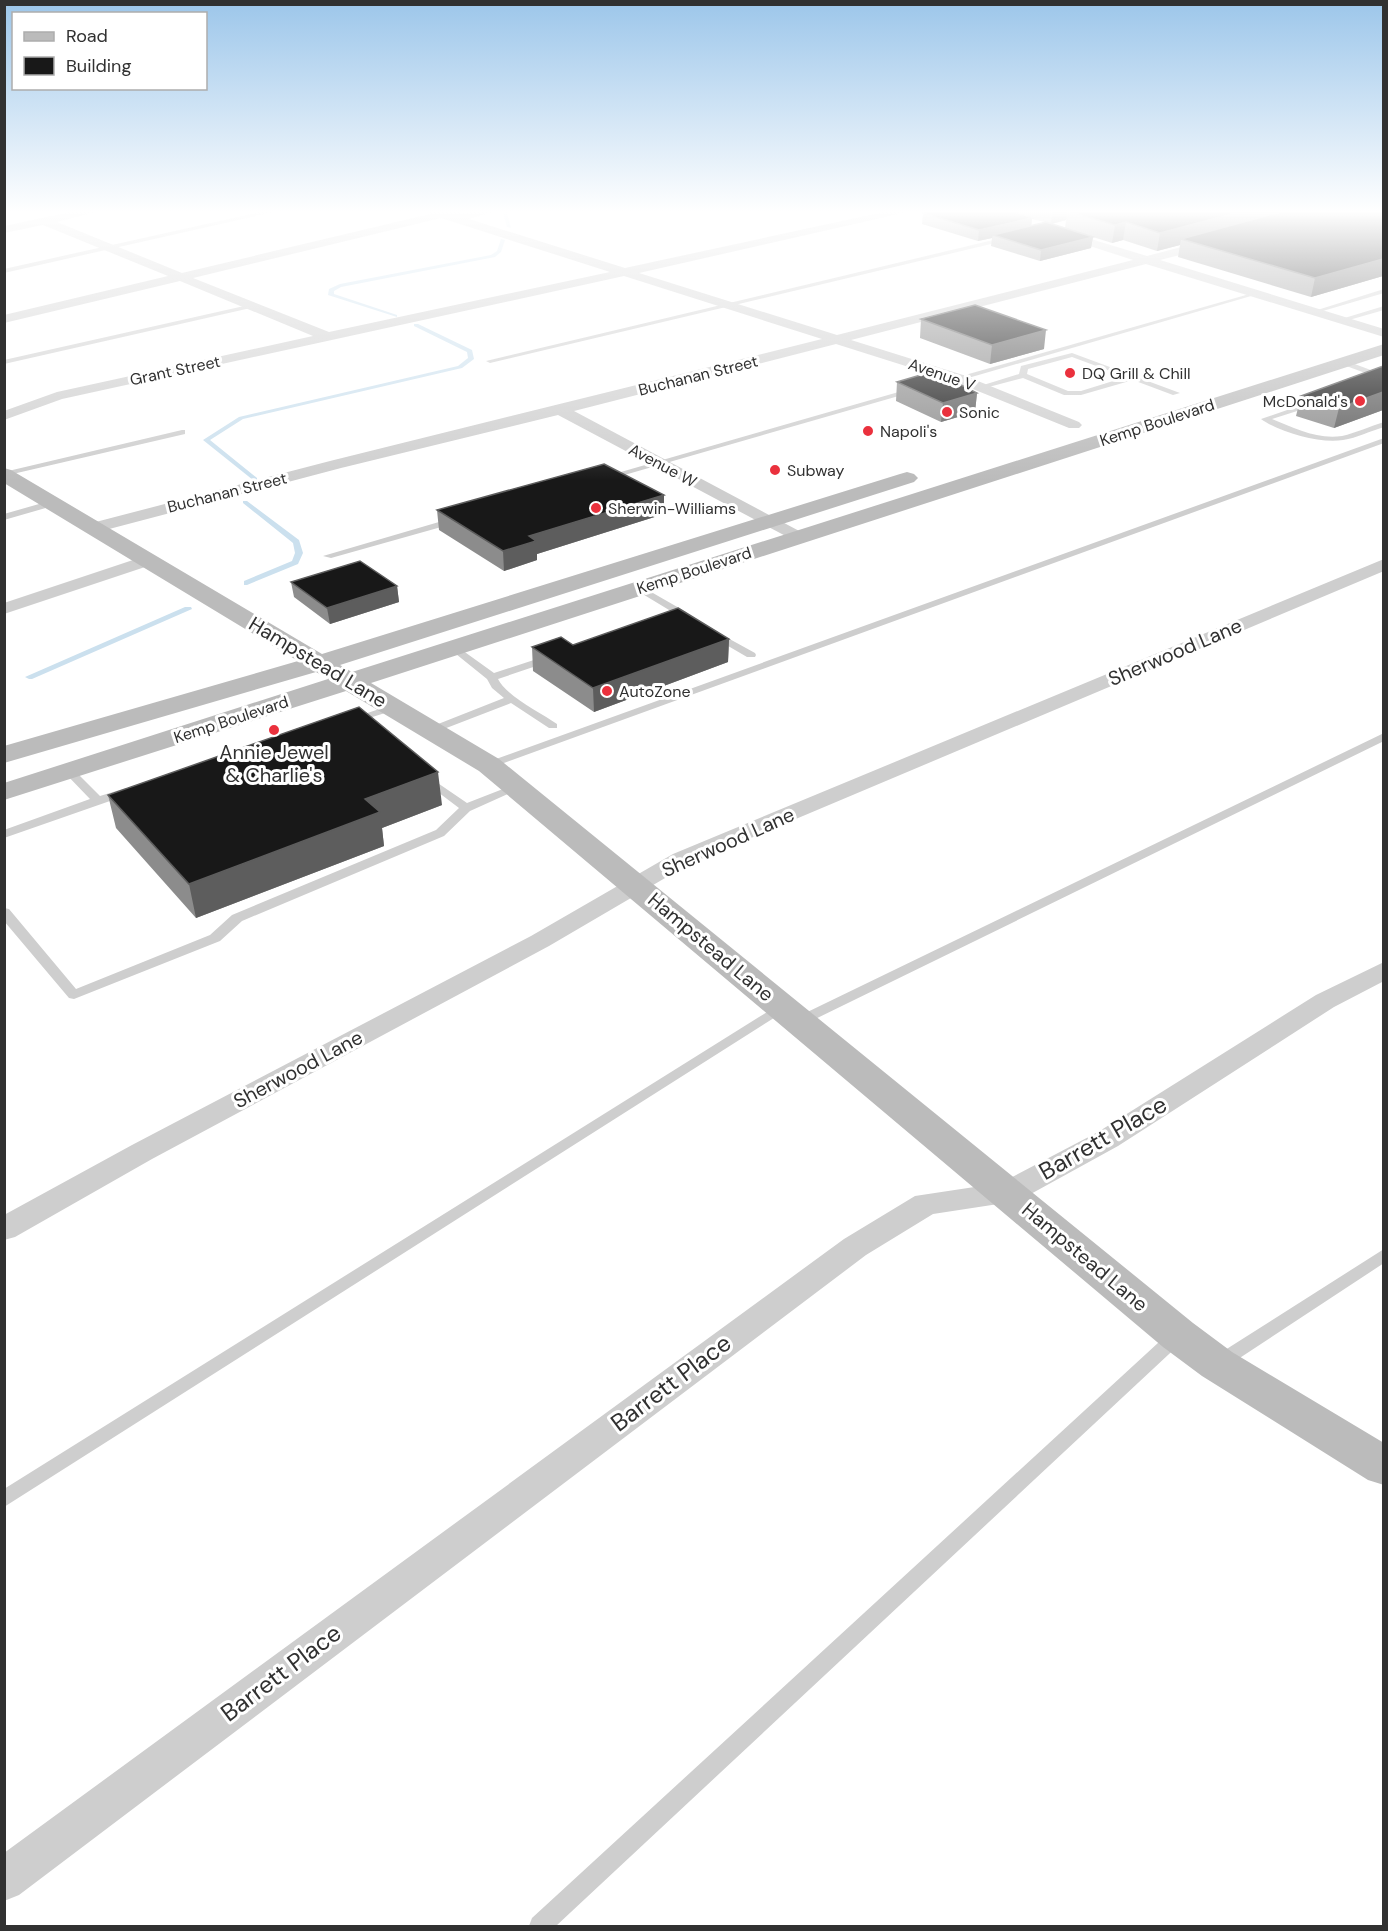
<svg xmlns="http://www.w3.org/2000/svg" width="1388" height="1931" font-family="'DM Sans',sans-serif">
	<rect width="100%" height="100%" fill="#fff"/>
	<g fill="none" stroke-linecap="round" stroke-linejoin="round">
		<!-- stream -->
		<path fill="#cbe0ee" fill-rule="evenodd" d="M 505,212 L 507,213 L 511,228 L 507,227 L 503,213 Z
			M 501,239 L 505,240 L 501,252 L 495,257 L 341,287 L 334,291 L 334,294 L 397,315 L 397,317 L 328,295 L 329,289 L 340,284 L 491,255 L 497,251 Z
			M 414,324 L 418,324 L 472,350 L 474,359 L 462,368 L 243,419 L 210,440 L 257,478 L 257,480 L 253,480 L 203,440 L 239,417 L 458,366 L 468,358 L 467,352 L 414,326 Z
			M 243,501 L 247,501 L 299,540 L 303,553 L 298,564 L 247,585 L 244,585 L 244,581 L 292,561 L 295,553 L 293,543 L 243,503 Z
			M 185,607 L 191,607 L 192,609 L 32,679 L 29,679 L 25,677 Z"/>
		<!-- lane -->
		<path fill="#cecece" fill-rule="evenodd" d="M 269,210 L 282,210 L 4,273 L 4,269 Z
			M 1010,236 L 1012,239 L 490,363 L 486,361 Z
			M 1384,289 L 1384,293 L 1316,313 L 1311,312 Z
			M 1253,293 L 1258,294 L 951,383 L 944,381 Z
			M 253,304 L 255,307 L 4,364 L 4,360 Z
			M 1384,306 L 1384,310 L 1342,322 L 1338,320 Z
			M 1072,353 L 1180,393 L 1173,395 L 1133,380 L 1081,395 L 1064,395 L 1023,378 L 981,389 L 977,387 L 1019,374 L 1021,366 ZM 1072,357 L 1126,377 L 1081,391 L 1068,391 L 1027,374 L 1028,369 Z
			M 1344,360 L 1384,375 L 1384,380 L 1341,364 L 1340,362 Z
			M 909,389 L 916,391 L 607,480 L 600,478 Z
			M 1313,401 L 1317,403 L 1316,405 L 1272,419 C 1294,428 1318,440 1342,436 C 1356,433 1370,426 1384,422 L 1384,427 C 1370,431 1357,438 1343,440 C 1320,444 1279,432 1261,419 Z
			M 182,430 L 185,430 L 185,434 L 4,476 L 4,472 Z
			M 1384,438 L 1384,443 L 493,767 L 485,767 L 483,765 L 485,763 Z
			M 53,500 L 56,501 L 56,505 L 4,520 L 4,514 Z
			M 456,517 L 461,520 L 459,522 L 331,558 L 323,556 Z
			M 639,585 L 686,612 L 687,614 L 677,619 L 669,619 L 669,615 L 674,613 L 636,590 L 634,588 Z
			M 715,631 L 755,653 L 756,655 L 755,657 L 747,657 L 711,636 L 711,632 Z
			M 455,645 L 494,673 L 546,656 L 554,656 L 554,660 L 498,679 C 506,696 541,713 557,724 L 557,728 L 549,728 L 511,703 L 436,732 L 428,732 L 428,728 L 504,698 L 492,688 L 487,679 L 451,650 L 450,648 Z
			M 394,704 L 399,707 L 398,709 L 353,723 L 347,720 Z
			M 1384,733 L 1384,741 L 805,1024 L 795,1024 L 793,1021 L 795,1018 Z
			M 70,769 L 74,770 L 100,796 L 126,788 L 132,792 L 130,794 L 4,838 L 4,830 L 90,799 L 64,772 Z
			M 426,775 L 467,803 L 513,785 L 517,783 L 523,787 L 470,811 L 444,836 L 242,921 L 220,941 L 74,999 L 69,998 L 4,921 L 4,908 L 9,909 L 76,989 L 210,935 L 232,915 L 436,830 L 459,808 L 422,780 L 420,778 L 422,776 Z
			M 783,1002 L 790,1006 L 788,1009 L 4,1507 L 4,1489 Z
			M 1384,1249 L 1384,1263 L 1226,1367 L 1220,1369 L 1214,1367 L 1211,1362 L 1214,1357 Z
			M 1177,1329 L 1183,1331 L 1186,1336 L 1183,1341 L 556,1926 L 529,1926 L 532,1918 L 1171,1331 Z"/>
		<!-- street -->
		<path fill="#cecece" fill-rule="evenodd" d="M 80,210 L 103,210 L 57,222 L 182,273 L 430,214 L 424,210 L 466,213 L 500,210 L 469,219 L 625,268 L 893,210 L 916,210 L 639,273 L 837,335 L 1133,260 L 1056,235 L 1056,231 L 1064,231 L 1147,256 L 1212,239 L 1216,240 L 1216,246 L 1160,260 L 1384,329 L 1384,337 L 1146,264 L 851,340 L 963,375 L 1079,422 L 1082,425 L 1079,428 L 1069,428 L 953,381 L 836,344 L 574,411 L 803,533 L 806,537 L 803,541 L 797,542 L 558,415 L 341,468 L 94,533 L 88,532 L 85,528 L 88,524 L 330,461 L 822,339 L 624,276 L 62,399 L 4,420 L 4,411 L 57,392 L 313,336 L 180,281 L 4,323 L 4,315 L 168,276 L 43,225 L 4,233 L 4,226 ZM 441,218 L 610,272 L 329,332 L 193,278 Z
			M 148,555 L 154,556 L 157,560 L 154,564 L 4,614 L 4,603 Z
			M 1384,559 L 1384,571 L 689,864 L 549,946 L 152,1159 L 15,1237 L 4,1240 L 4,1215 L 132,1145 L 531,936 L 673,854 Z
			M 1384,962 L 1384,981 L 1334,1007 L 1118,1146 L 1018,1201 L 933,1214 L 866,1255 L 19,1895 L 4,1901 L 4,1853 L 844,1239 L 915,1196 L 1001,1183 L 1098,1132 L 1316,995 Z"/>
		<!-- secondary -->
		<path fill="#bbb" fill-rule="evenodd" d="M 1384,344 L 1384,355 L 371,683 L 499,759 L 1193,1323 L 1232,1352 L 1384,1443 L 1384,1485 L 1368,1480 L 1202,1376 L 1163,1347 L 479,771 L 346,691 L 4,800 L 4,783 L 328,679 L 316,672 L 4,763 L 4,746 L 298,661 L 4,483 L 4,468 L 11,470 L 322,654 L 900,474 L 907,472 L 914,474 L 918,478 L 914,482 L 340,665 L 352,672 Z"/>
	</g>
	<!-- wall -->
	<path fill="#8c8c8c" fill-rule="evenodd" d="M 933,210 L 1383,210 L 1383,276 L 1311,297 L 1178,257 L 1180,245 L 1157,251 L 1123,240 L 1112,243 L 1093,237 L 1091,248 L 1040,261 L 991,246 L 992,238 L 978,241 L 922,224 L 923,213 ZM 1032,219 L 1045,222 L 1031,226 ZM 1066,220 L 1065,228 L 1051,224 Z
		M 921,319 L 1044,349 L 990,364 L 920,338 Z
		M 1383,366 L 1383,410 L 1334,428 L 1296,416 L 1301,396 Z
		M 897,382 L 977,393 L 975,412 L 941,422 L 896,401 Z
		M 437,510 L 664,514 L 537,554 L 537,560 L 504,571 L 439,530 Z
		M 291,582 L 397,586 L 399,602 L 330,624 L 294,597 Z
		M 729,639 L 728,662 L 594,712 L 533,671 L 532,647 Z
		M 108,795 L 442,805 L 382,828 L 384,846 L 196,918 L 116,828 Z"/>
	<!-- shaded-wall -->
	<path fill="#5d5d5d" d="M 1052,210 L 1107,210 L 1067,211 L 1066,220 L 1051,224 Z
		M 1247,210 L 1311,210 L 1181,239 L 1180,245 L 1157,251 L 1160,233 Z
		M 1032,218 L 1031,229 L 993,235 L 992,238 L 978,241 L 979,230 Z
		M 1126,222 L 1123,240 L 1112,243 L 1115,225 Z
		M 1093,237 L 1091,248 L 1040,261 L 1041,250 Z
		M 1383,259 L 1383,276 L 1311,297 L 1315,278 Z
		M 1046,330 L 1044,349 L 990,364 L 992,345 Z
		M 1383,392 L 1383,410 L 1334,428 L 1339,408 Z
		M 977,393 L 975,412 L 941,422 L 943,403 Z
		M 664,495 L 664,514 L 537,554 L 537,560 L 504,571 L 503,551 L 529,536 Z
		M 397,586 L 399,602 L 330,624 L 327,608 Z
		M 729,639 L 728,662 L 594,712 L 593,688 Z
		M 438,772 L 442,805 L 382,828 L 384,846 L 196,918 L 189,884 L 365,799 Z"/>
	<!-- building -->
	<path fill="#181818" stroke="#5d5d5d" stroke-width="1.5" d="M 933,210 L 1010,210 L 1032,218 L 979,230 L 923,213 Z
		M 1247,210 L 1160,233 L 1126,222 L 1115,225 L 1067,211 Z
		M 1288,210 L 1383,210 L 1383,259 L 1315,278 L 1181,239 Z
		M 1046,222 L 1093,237 L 1041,250 L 993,235 Z
		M 975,305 L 1046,330 L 992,345 L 921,319 Z
		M 1383,366 L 1383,392 L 1339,408 L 1301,396 Z
		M 934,371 L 977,393 L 943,403 L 897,382 Z
		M 604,464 L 664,495 L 529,536 L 536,541 L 503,551 L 437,510 Z
		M 360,561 L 397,586 L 327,608 L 291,582 Z
		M 678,608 L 729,639 L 593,688 L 532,647 L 561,637 L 573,645 Z
		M 359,707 L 438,772 L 365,799 L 380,812 L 189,884 L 108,795 Z"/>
	<!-- sky -->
	<linearGradient id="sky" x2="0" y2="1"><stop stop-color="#9cc6ea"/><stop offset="0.44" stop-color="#fff"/><stop offset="1" stop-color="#fff" stop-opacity="0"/></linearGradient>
	<rect width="1388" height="481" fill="url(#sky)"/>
	<!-- markers -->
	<g fill="#ea313d" stroke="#fff" stroke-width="2">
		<circle cx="1070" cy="373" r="6"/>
		<circle cx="1360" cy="401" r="6"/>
		<circle cx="947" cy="412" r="6"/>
		<circle cx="868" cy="431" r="6"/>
		<circle cx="775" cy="470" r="6"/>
		<circle cx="596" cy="508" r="6"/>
		<circle cx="607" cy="691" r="6"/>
		<circle cx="274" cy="730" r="6"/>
	</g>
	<g text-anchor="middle" stroke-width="6" stroke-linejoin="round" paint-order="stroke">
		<!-- far-street labels -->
		<g font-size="16" fill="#313131" stroke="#fff">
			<text transform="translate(175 370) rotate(-12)" y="6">Grant Street</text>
			<text transform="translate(942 374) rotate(19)" y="6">Avenue V</text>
			<text transform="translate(698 375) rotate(-14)" y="6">Buchanan Street</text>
			<text transform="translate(1157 422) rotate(-18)" y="6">Kemp Boulevard</text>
			<text transform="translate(663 465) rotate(28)" y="6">Avenue W</text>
			<text transform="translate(227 492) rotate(-14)" y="6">Buchanan Street</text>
			<text transform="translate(694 570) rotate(-18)" y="6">Kemp Boulevard</text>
			<text transform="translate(231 719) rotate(-18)" y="6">Kemp Boulevard</text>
		</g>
		<!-- far-poi labels -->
		<g font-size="16" fill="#313131" stroke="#fff" text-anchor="start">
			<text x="1082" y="379">DQ Grill &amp; Chill</text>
			<text x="1348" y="407" text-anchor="end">McDonald's</text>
			<text x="959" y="418">Sonic</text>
			<text x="880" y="437">Napoli's</text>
			<text x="787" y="476">Subway</text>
			<text x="608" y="514">Sherwin-Williams</text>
			<text x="619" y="697">AutoZone</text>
		</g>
		<!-- street labels -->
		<g font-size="20" fill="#313131" stroke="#fff">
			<text transform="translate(1175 652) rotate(-23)" y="7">Sherwood Lane</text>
			<text transform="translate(318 662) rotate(31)" y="7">Hampstead Lane</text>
			<text transform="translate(728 842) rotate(-24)" y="7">Sherwood Lane</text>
			<text transform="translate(711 947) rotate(40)" y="7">Hampstead Lane</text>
			<text transform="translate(298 1069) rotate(-28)" y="7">Sherwood Lane</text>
			<text transform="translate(1085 1257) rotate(40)" y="7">Hampstead Lane</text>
		</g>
		<!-- poi labels -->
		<g font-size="20" fill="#313131" stroke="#fff">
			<text x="274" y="759">Annie Jewel<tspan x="274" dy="23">&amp; Charlie's</tspan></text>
		</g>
		<!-- near-street labels -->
		<g font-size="24" fill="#313131" stroke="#fff">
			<text transform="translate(1103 1138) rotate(-30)" y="8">Barrett Place</text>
			<text transform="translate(671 1383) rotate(-37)" y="8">Barrett Place</text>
			<text transform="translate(281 1673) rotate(-37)" y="8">Barrett Place</text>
		</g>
	</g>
	<!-- border -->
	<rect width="1388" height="1931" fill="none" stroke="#313131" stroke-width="12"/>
	<!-- legend -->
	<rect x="12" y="12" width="195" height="78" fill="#ffffff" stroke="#adadad" stroke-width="1.5"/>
	<rect x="24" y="32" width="30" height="9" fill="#bbbbbb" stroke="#adadad" stroke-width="1.5"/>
	<text x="66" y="42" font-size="18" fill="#313131">Road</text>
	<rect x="24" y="57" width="30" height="18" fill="#181818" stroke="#adadad" stroke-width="1.5"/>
	<text x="66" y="72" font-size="18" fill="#313131">Building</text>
</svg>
